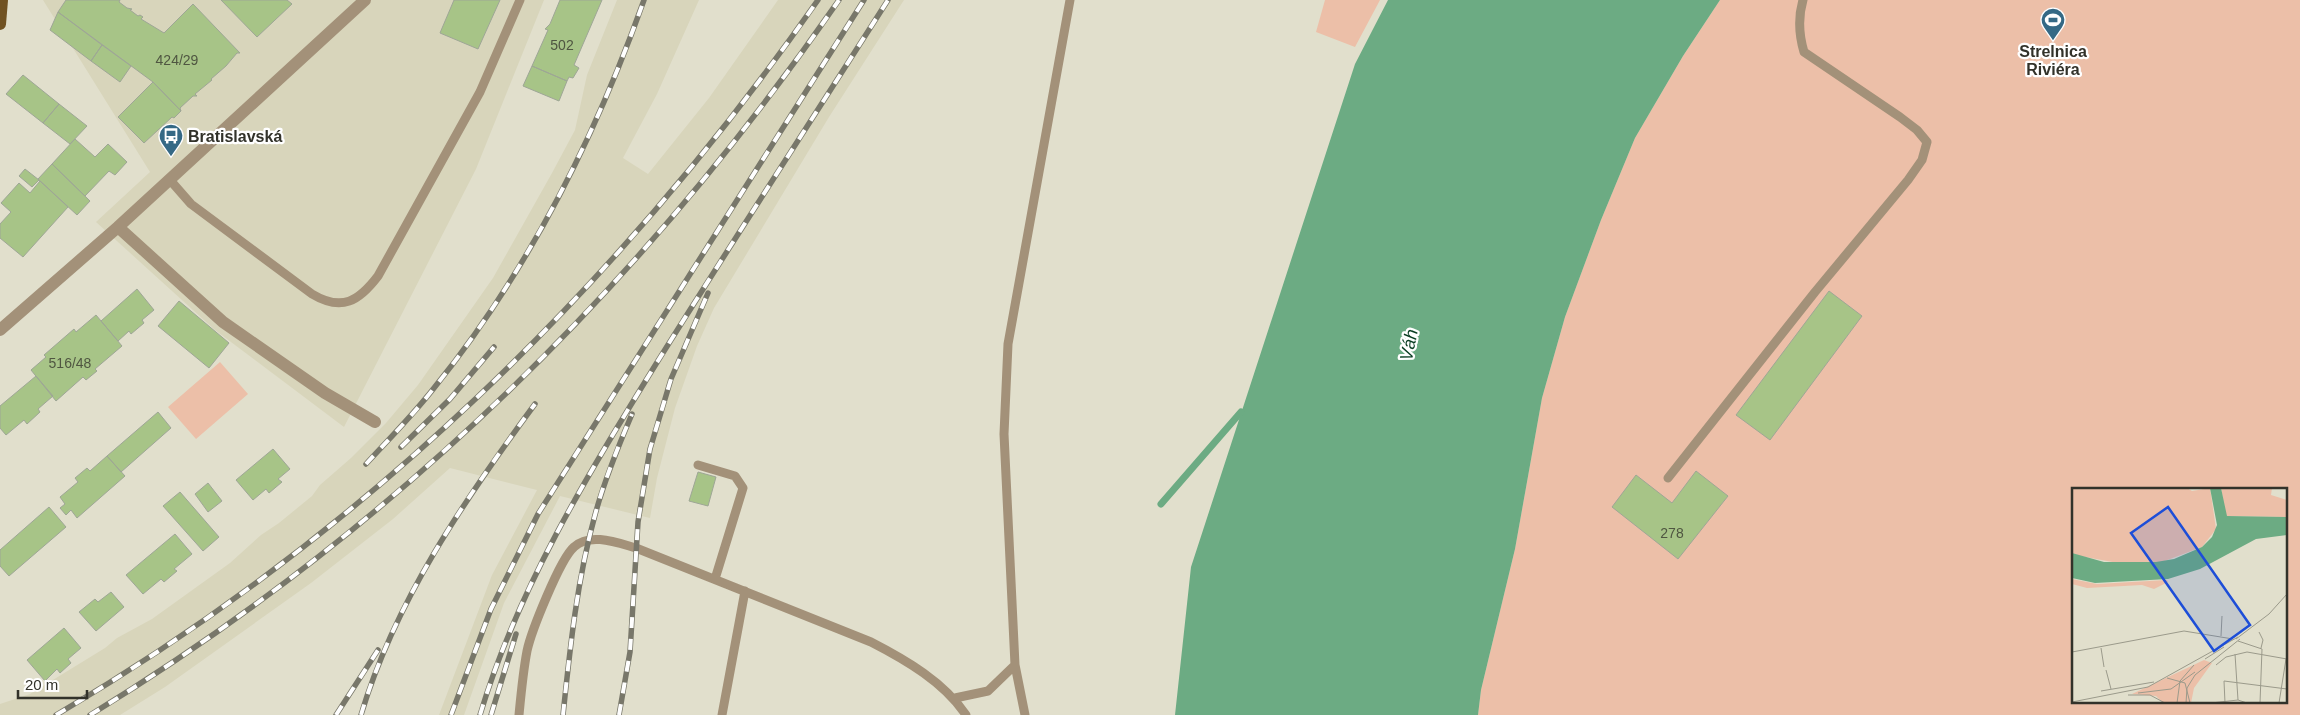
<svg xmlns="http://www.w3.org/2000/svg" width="2300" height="715" font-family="Arial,sans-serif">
	<rect width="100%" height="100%" fill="#e1dfcc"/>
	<!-- built -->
	<path fill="#d8d5bb" d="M 43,0 L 544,0 L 476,169 L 344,427 L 215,330 L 96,222 L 150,172 Z
		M 617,0 L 699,0 L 657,94 L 623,158 L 648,174 L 709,98 L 778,0 L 904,0 L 829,117 L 714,308 L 697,346 L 675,408 L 657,478 L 650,518 L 560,496 L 504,603 L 464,715 L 439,715 L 492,575 L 537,490 L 450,468 L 393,519 L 311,583 L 165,687 L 120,715 L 0,715 L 0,704 L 30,694 L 105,648 L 117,638 L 152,619 L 230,563 L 261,535 L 279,523 L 312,496 L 320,485 L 351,458 L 386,423 L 418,385 L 493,278 L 552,173 L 575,130 L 587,75 Z"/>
	<!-- green -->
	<path fill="#ecbfa8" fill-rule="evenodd" d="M 1325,0 L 1380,0 L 1355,47 L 1316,32 Z
		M 1720,0 L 2300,0 L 2300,715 L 1478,715 L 1481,690 L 1515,549 L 1542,398 L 1565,317 L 1601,220 L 1635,138 L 1683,56 ZM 2074,489 L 2286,489 L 2286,701 L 2074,701 Z
		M 220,362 L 248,394 L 196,439 L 168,407 Z"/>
	<!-- water -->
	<path fill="#6cab83" d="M 1388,0 L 1720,0 L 1683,56 L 1635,138 L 1601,220 L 1565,317 L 1542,398 L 1515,549 L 1481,690 L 1478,715 L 1175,715 L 1191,567 L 1355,64 Z"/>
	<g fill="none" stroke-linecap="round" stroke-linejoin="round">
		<!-- stream -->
		<path stroke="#6cab83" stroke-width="7" d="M 1161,504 L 1241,412"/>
	</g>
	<!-- building -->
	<path fill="#a7c487" stroke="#9ea696" d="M 66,0 L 120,0 L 119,2 L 127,8 L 132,9 L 130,10 L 138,16 L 140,15 L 143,17 L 141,19 L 164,33 L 193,4 L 240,53 L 237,53 L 226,66 L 211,79 L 212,80 L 195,94 L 197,96 L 193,96 L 180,108 L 181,111 L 153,82 L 58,12 Z
		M 221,0 L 287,0 L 292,4 L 257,37 Z
		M 454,0 L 500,0 L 478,49 L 440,33 Z
		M 560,0 L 602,0 L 574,65 L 579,68 L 573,78 L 569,77 L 567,81 L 532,66 L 548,30 L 545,29 L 550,24 Z
		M 58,12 L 102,45 L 91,61 L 50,30 Z
		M 102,45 L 131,66 L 120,82 L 91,61 Z
		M 532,66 L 567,81 L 559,101 L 523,86 Z
		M 23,75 L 59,104 L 43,123 L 6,94 Z
		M 153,82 L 181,111 L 174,118 L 172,117 L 144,143 L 118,117 Z
		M 59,104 L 87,126 L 70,144 L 43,123 Z
		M 75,139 L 95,157 L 108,144 L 127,162 L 115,175 L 109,171 L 85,196 L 52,164 Z
		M 52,164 L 90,201 L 77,215 L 38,179 Z
		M 25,169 L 39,180 L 32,187 L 19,176 Z
		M 40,181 L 68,207 L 23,257 L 0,238 L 0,224 L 11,212 L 1,203 L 19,183 L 30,193 Z
		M 137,289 L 154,310 L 142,320 L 144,323 L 131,334 L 129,331 L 118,341 L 101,321 Z
		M 1829,291 L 1862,316 L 1770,440 L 1736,415 Z
		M 179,301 L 229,343 L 209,368 L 158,326 Z
		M 96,315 L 122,346 L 95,369 L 97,371 L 86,380 L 83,377 L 56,401 L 31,370 L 46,357 L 44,355 L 74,329 L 76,332 Z
		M 36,376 L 53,396 L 38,409 L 40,412 L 27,424 L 24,420 L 6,435 L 0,428 L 0,406 Z
		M 158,412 L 171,428 L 121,472 L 107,456 Z
		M 273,449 L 290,469 L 278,479 L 282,482 L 269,493 L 266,489 L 253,500 L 236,480 Z
		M 107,456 L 125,476 L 77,518 L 71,510 L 66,515 L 60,508 L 65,504 L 60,497 L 78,482 L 75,478 L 87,468 L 90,471 Z
		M 1696,471 L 1728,496 L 1678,559 L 1612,507 L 1636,475 L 1672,503 Z
		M 698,472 L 716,477 L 708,506 L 689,501 Z
		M 208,483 L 222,501 L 208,512 L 195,494 Z
		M 180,492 L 219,537 L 203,551 L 163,506 Z
		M 49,507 L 66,527 L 9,576 L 0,566 L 0,550 Z
		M 175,534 L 192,554 L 174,569 L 177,571 L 164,582 L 161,579 L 143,594 L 126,575 Z
		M 111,592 L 124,607 L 96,631 L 79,612 L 95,599 L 98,602 Z
		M 64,628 L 81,648 L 68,659 L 71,663 L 60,673 L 57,669 L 45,681 L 27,660 Z"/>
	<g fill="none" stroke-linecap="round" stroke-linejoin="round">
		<!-- service -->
		<path stroke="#a39179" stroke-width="9" d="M 170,180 L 191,204 L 312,294 C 342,312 359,301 378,276 L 480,92 L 520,0
			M 698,465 L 735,476 L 743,488 L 715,579
			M 1668,478 L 1815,292 L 1908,180 L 1922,160 L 1927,142 L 1917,130 L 1900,117 L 1804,52 C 1799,35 1798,17 1803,0
			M 955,698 L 988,691 L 1015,665
			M 519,715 C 521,694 523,672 527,651 C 531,632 560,559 574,547 C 590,532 618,543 636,548 L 871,642 C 906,660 944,682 966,715
			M 722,715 L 745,591
			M 1025,715 L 1015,665 L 1004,434 L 1008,344 L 1070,0"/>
		<!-- minor -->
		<path stroke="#a39179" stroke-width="12" d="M 118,227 L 223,322 L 325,393 L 375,422
			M 0,330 L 118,227 L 365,0"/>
		<!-- primary -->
		<path stroke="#705222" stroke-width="12" d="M 0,24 L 2,0"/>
		<defs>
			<path id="rail" d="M 401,447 L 450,399 L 494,347
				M 366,464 C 389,439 413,415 434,388 C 526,274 595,138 644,0
				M 56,715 C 361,536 616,289 818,0
				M 90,715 C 390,532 639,289 839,0
				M 336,715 L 378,650
				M 361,715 C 395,601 465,499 535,404
				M 451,715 L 491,609 L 538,514 L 864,0
				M 480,715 C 518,588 587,476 656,364 C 732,242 811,121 888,0
				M 491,715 L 516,634
				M 563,715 C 570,648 577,580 595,515 C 604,481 618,447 632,414
				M 619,715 L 630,652 L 638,522 L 650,449 L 671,379 L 708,293"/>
		</defs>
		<!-- rail casing -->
		<use href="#rail" stroke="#78776a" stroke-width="5.5"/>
		<!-- rail -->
		<use href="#rail" stroke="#fff" stroke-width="4" stroke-dasharray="11" stroke-linecap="butt"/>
	</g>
	<!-- icons -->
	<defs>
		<symbol id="stadium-pin" viewBox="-11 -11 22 30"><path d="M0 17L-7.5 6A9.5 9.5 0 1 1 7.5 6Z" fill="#356985" stroke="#fff"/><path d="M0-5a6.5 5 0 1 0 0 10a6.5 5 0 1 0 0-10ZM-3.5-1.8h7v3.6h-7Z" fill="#fff"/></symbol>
		<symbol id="bus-pin" viewBox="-11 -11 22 30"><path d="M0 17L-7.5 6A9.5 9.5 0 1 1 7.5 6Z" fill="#356985" stroke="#fff"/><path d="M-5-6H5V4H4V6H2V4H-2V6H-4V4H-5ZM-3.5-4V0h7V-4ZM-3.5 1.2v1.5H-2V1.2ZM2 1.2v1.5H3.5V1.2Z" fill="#fff"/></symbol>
	</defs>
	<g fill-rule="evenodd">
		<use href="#stadium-pin" x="2039" y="6" width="28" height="38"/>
		<use href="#bus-pin" x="157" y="122" width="28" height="38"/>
	</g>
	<g text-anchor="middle" stroke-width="4.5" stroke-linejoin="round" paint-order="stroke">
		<!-- number labels -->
		<g font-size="14" fill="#4f5641">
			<text x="562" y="50">502</text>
			<text x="177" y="65">424/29</text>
			<text x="70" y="368">516/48</text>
			<text x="1672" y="538">278</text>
		</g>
		<!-- poi labels -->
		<g font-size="16" font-weight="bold" fill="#32322a" stroke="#fff">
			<text x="2053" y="57">Strelnica<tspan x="2053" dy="18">Riviéra</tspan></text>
			<text x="188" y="142" text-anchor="start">Bratislavská</text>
		</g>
		<!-- water labels -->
		<g font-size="18" font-style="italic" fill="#083c21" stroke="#fff">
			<text transform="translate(1409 345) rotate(-79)" y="6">Váh</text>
		</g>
	</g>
	<!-- overview -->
	<g transform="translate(2072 488)">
		<rect width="215" height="215" fill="#e1dfcc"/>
		<path d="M 0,0 L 115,0 L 120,3 L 138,0 L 144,41 L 130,59 L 90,74 L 46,75 L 8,68 L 0,65 ZM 149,0 L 200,0 L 199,7 L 215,12 L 215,29 L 154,28 ZM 0,91 L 25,96 L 95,92 L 96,94 L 82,101 L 70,97 L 15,100 L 0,96 ZM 132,172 L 140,175 L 122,200 L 119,215 L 91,215 L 84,208 L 60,206 Z" fill="#ecbfa8"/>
		<path d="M 138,0 L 149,0 L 155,28 L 215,29 L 215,47 L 184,51 L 128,81 L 96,91 L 23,95 L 0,90 L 0,65 L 32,74 L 84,74 L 102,71 L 130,59 L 140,49 L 145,37 Z" fill="#6cab83"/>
		<path fill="none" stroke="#9b9a8b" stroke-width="1" d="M 187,144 L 191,152 L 189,160M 149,148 L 150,128M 164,151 L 197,126 L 215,106M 166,153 L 190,161 L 188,215M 29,160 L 32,179M 0,164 L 112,143 L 161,151M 163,166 L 166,212M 133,171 L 152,159M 144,177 L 154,169 L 175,164 L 215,171M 34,182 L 39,201M 95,190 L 113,195 L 118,215M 29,203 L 82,194M 66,205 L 99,201 L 123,184M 56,207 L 78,207 L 93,215M 0,214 L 76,199 L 166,149M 105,215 L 108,193 L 122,177M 114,215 L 115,200 L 123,187 L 168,151M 139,215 L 166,212 L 175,215M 153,215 L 152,193 L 215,201M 207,215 L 214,171"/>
		<path fill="#1d4ed8" fill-opacity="0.15" stroke="#1d4ed8" stroke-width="2.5" d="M 96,19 L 178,137 L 142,163 L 59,45 Z"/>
		<rect width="215" height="215" fill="none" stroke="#32322a" stroke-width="2.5"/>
	</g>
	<!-- scale -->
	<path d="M18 690v8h69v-8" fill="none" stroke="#32322a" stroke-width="2.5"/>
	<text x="25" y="690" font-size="15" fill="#32322a" stroke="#ffffff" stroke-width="4" paint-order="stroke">20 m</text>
</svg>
